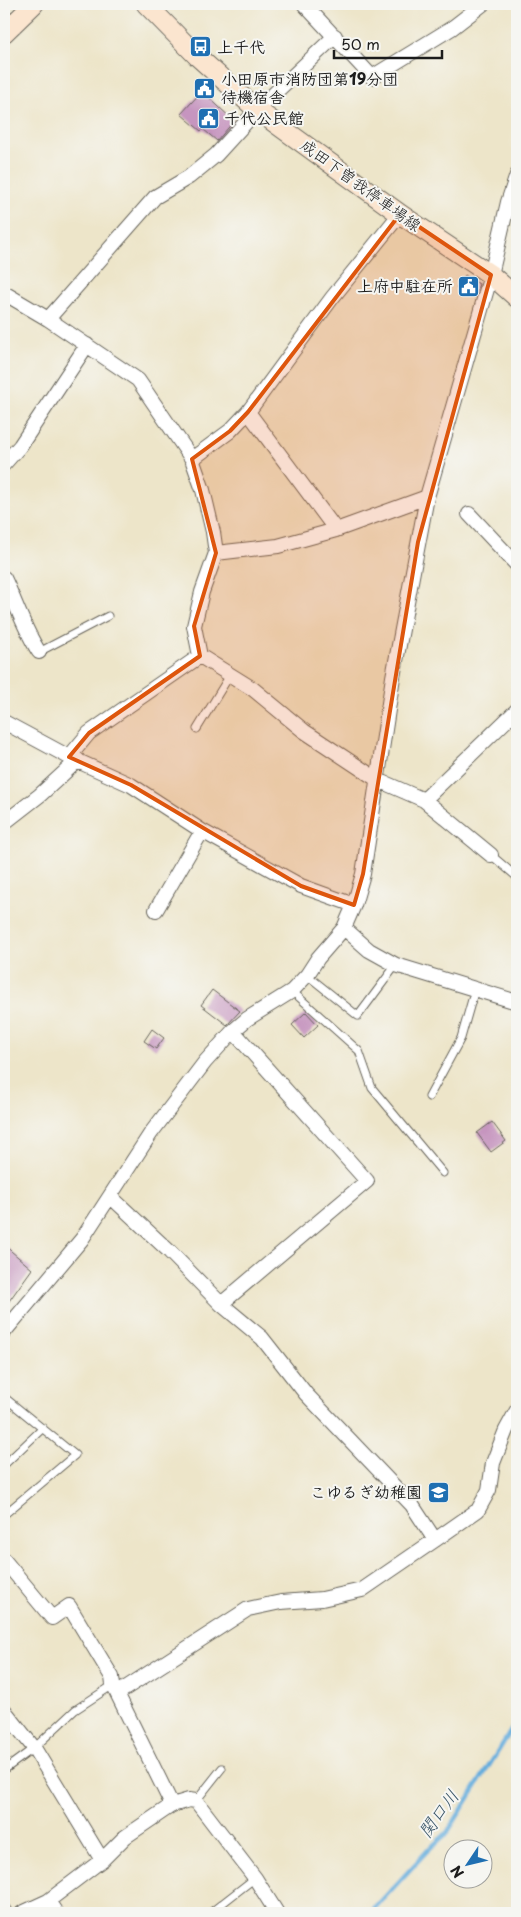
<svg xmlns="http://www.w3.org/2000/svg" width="521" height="1917" font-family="'Playpen Sans','Klee One',sans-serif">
	<rect width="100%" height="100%" fill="#f6f6f2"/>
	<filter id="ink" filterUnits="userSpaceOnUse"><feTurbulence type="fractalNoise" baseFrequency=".02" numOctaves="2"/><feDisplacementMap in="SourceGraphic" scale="10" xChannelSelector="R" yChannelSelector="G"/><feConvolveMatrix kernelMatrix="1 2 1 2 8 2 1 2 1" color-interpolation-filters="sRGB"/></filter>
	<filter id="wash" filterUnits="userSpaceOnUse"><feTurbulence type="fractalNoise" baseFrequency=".0096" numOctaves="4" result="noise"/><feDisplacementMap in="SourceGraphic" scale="20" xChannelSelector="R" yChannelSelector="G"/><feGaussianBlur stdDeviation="1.12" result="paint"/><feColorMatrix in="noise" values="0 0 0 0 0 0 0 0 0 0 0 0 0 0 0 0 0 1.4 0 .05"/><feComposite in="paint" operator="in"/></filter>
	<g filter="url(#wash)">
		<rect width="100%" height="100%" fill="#ede5c9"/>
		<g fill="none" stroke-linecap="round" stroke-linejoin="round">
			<!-- stream -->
			<path stroke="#66aedd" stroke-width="4.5" d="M 370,1913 L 428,1850 L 447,1833 L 517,1721"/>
		</g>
		<g id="blocks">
			<!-- building -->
			<path fill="#c695bf" d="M 202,91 L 234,121 L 217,141 L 203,129 L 201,131 L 181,114 Z
				M 465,275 L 479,284 L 475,297 L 456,288 Z
				M 212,990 L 240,1011 L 227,1025 L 201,1005 Z
				M 306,1012 L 318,1025 L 304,1038 L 292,1025 Z
				M 152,1029 L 164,1038 L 156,1049 L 144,1041 Z
				M 492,1122 L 506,1141 L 491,1152 L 477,1133 Z
				M 4,1245 L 32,1269 L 4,1308 Z"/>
		</g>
	</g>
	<g filter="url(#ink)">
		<use href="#blocks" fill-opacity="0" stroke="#656259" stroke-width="1"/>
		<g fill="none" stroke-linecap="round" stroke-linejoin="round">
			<defs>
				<path id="lane" d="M 39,652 L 108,616
					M 197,729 L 230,675
					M 491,855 L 517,877
					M 307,975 L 358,1016 L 396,965
					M 292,991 L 359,1051 L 372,1088 L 443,1173
					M 429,1097 L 461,1038 L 475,989
					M 4,1397 L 75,1455 L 6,1513
					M 4,1465 L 43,1428
					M 4,1770 L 34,1748 L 75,1710 L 113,1685
					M 196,1801 L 222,1768
					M 210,1913 L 255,1878"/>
				<path id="street" d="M 304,4 L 372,77 L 452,28 L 483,4
					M 4,293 L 48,319 L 138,380 L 192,459 L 203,490 L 213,532 L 216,553 L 202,592 L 194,626 L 200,656 L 89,733 L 69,757
					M 48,319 L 155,197 L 189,177 L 216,155 L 257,110 L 335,36
					M 248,412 L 336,530
					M 192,459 L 230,431 L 248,412 L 332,298 L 400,214
					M 4,464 L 20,446 L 87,345
					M 469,514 L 517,565
					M 216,553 L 278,546 L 336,530 L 427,497
					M 4,578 C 16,603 24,629 39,652
					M 200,656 L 253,689 L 304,731 L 378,780 L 424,800 L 491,855
					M 4,722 L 69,757 L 131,785 L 202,831 L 301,886 L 354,905
					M 424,800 L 517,710
					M 4,823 L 40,795 L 78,760
					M 156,910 L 202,831
					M 344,928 L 369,950 L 396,965 L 517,1002
					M 110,1196 L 170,1252 L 221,1304 L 262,1338 L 306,1394 L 412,1505 L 435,1540 L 478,1510 L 489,1490 L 493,1463 L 506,1430 L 517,1410
					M 221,1304 L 367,1181 L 233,1031
					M 4,1332 L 82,1239 L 151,1133 L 205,1062 L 233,1031 L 247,1019 L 292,991 L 307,975 L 318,958 L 344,928 L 354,905 L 363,874 L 393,677 L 427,497 L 491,275 L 508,202 L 517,175
					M 4,1560 L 52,1618 L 69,1606 L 112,1677 L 113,1685 L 172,1805
					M 118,1693 L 248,1609 L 281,1602 L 322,1599 L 362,1590 L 435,1540
					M 4,1710 L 34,1748 L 102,1860
					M 48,1901 L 56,1913
					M 4,1911 L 5,1913
					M 22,1913 L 48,1901 L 102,1860 L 125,1837 L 172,1805 L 189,1800 L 196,1801 L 255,1878 L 277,1913"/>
				<path id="secondary" d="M 146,4 L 198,57 L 257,110 L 400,214 L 491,275 L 517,298
					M 4,33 L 34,4"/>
			</defs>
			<!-- lane casing -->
			<use href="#lane" stroke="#656259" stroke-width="9"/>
			<!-- street casing -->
			<use href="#street" stroke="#656259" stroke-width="16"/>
			<!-- secondary casing -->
			<use href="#secondary" stroke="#656259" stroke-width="21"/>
			<!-- lane -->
			<use href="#lane" stroke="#fff" stroke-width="7"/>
			<!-- street -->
			<use href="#street" stroke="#fff" stroke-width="14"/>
			<!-- secondary -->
			<use href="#secondary" stroke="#fbe5cf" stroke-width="19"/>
		</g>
	</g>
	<!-- marked area -->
	<path fill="#de560d" fill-opacity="0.2" stroke="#de560d" stroke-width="4" stroke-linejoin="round" d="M 400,214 L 491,275 L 418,542 L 363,874 L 354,905 L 301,886 L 131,785 L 69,757 L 89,733 L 200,656 L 194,626 L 216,553 L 192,459 L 230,431 L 248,412 Z"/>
	<!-- icons -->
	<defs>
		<symbol id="bus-square" viewBox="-11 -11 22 22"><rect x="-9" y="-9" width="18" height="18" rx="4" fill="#1f6fb2" stroke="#f6f6f2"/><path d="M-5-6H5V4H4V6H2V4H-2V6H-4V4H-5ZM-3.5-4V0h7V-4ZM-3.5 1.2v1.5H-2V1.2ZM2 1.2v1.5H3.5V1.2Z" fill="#fff"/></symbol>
		<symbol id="civic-square" viewBox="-11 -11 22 22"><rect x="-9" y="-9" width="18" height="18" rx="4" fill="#1f6fb2" stroke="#f6f6f2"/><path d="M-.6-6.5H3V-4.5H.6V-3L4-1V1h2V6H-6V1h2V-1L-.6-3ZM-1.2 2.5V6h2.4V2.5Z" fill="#fff"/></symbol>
		<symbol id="school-square" viewBox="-11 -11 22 22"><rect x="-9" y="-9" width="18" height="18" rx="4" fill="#1f6fb2" stroke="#f6f6f2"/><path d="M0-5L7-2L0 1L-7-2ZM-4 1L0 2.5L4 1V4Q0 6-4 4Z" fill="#fff"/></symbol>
	</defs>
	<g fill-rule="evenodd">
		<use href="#bus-square" x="188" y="34" width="25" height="25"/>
		<use href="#civic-square" x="192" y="76" width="25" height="25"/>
		<use href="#civic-square" x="196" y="106" width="25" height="25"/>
		<use href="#civic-square" x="456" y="274" width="25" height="25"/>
		<use href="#school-square" x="426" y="1480" width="25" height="25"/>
	</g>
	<g text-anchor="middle" stroke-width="4" stroke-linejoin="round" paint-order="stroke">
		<!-- poi labels -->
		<g font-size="16" font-weight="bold" fill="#1c1c1c" stroke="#f6f6f2" text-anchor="start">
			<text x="217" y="53">上千代</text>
			<text x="221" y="85">小田原市消防団第19分団<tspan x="221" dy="18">待機宿舎</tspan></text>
			<text x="224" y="124">千代公民館</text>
			<text x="453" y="292" text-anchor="end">上府中駐在所</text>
			<text x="422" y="1498" text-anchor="end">こゆるぎ幼稚園</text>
		</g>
		<!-- street labels -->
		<g font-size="16" fill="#1c1c1c" stroke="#f6f6f2">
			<text transform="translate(361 185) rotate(36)" y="6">成田下曽我停車場線</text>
		</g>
		<!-- water labels -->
		<g font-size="18" font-style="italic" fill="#3a5669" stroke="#f6f6f2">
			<text transform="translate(439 1814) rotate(-54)" y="6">関口川</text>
		</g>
	</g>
	<!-- margin -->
	<rect width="521" height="1917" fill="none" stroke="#f6f6f2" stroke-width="20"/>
	<!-- north arrow -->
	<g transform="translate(468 1864) rotate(235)"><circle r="24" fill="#f6f6f2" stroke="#9f9f9c"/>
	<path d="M0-4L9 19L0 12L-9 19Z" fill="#1f6fb2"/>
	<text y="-8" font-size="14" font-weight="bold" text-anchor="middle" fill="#1c1c1c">N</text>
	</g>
	<!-- scale -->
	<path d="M334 50v8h108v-8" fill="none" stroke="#1c1c1c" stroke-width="2.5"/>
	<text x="341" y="50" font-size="15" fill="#1c1c1c" stroke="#f6f6f2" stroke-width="4" paint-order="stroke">50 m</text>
</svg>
